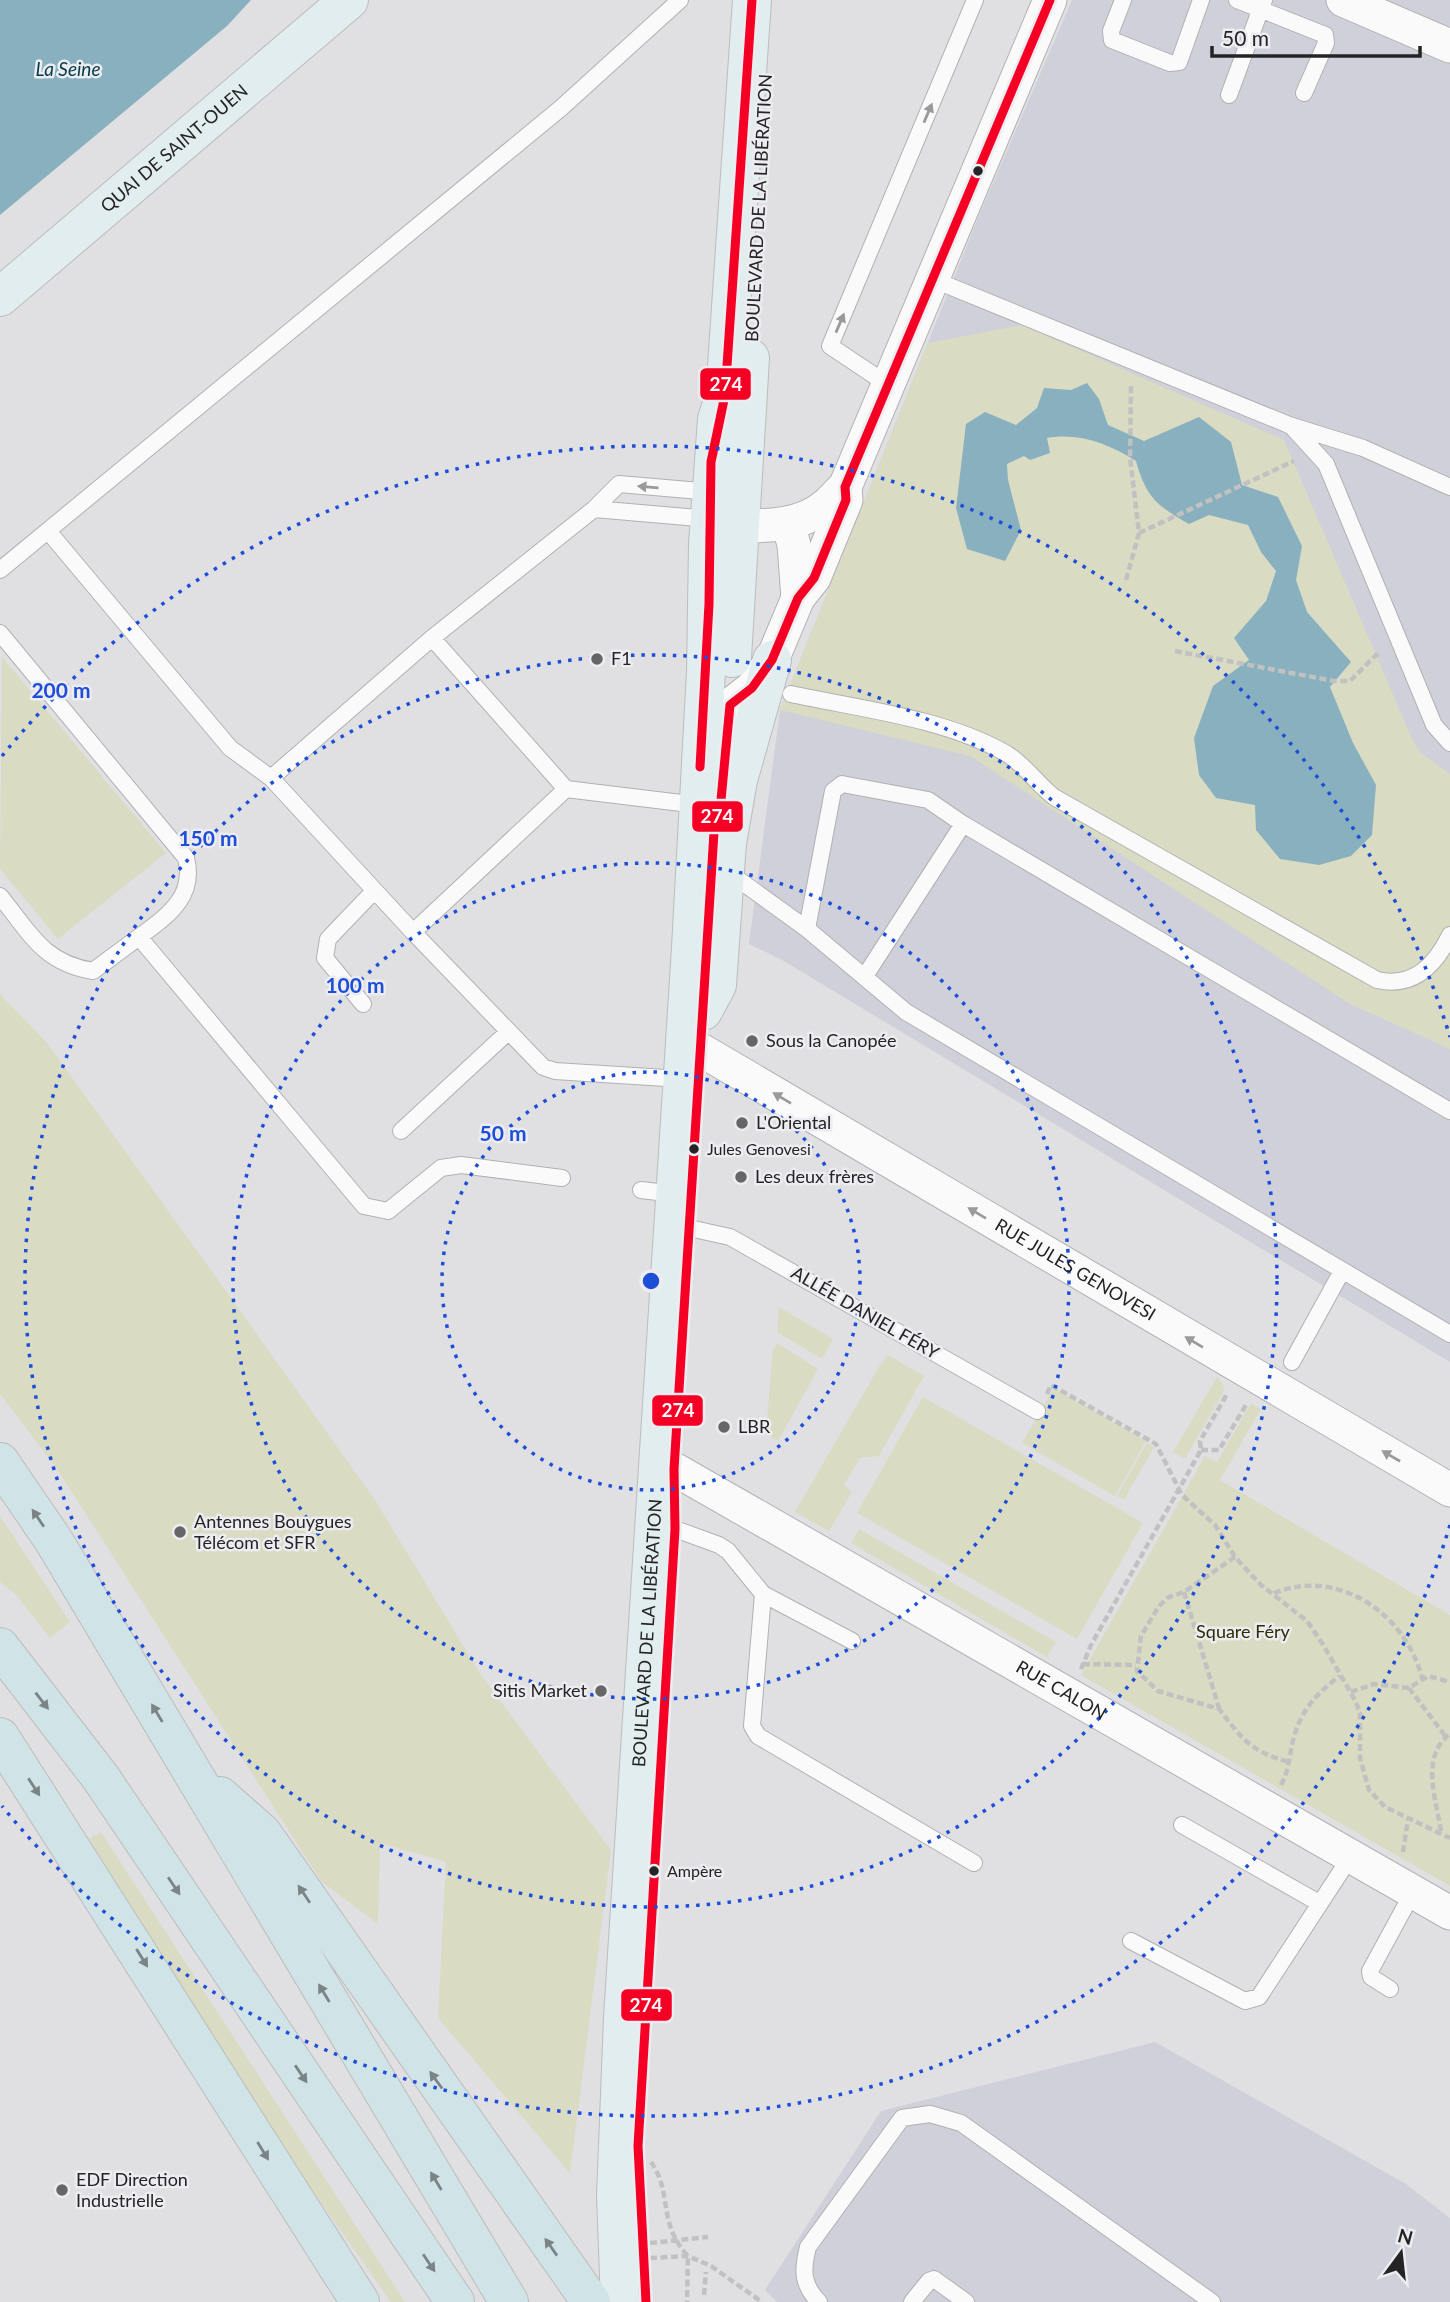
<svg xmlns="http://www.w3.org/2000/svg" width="1450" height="2302" font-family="Lato,sans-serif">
	<rect width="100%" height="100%" fill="#e0e0e3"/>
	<!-- built -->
	<path fill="#cfd0d9" d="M 1072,0 L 1450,0 L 1450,1362 L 782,960 L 749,944 L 780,710 L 978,218 Z
		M 1155,2042 L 1406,2184 L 1450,2218 L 1450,2302 L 777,2302 L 765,2290 L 881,2111 Z"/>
	<!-- green -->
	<path fill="#d9dbc3" d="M 1022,325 L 1284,440 L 1412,739 L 1421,753 L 1450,774 L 1450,1049 L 1350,1004 L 970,756 L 780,710 L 928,343 Z
		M 2,657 L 166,853 L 58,939 L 0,869 Z
		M 0,994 L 47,1043 L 221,1284 L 375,1500 L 481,1675 L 611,1850 L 570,2173 L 438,2018 L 446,1862 L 380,1843 L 378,1924 L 321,1881 L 57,1469 L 0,1394 Z
		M 779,1307 L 833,1339 L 822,1359 L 777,1332 Z
		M 777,1343 L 818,1369 L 778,1441 L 766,1433 L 773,1349 Z
		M 888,1355 L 924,1376 L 879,1456 L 860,1458 L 844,1485 L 852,1492 L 829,1531 L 795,1512 L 880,1365 Z
		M 1217,1377 L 1223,1384 L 1224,1391 L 1185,1459 L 1173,1452 Z
		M 1054,1388 L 1146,1441 L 1115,1496 L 1022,1443 Z
		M 923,1397 L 1143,1523 L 1077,1639 L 857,1513 Z
		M 1251,1403 L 1261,1409 L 1220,1480 L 1450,1615 L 1450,1886 L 1081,1675 L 1205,1456 L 1217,1462 Z
		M 1147,1443 L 1154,1447 L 1124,1500 L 1117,1496 Z
		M 0,1516 L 70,1622 L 50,1638 L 17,1596 L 0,1582 Z
		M 859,1529 L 1056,1642 L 1047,1657 L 851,1543 Z
		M 101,1832 L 405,2302 L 391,2302 L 305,2180 L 89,1839 Z"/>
	<!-- water -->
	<path fill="#88b0bf" d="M 0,0 L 251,0 L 227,26 L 0,215 Z
		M 1087,383 L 1099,399 L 1108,425 L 1144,441 L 1199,417 L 1231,442 L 1242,485 L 1278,497 L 1302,546 L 1296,580 L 1307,612 L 1351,662 L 1330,687 L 1353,743 L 1376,785 L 1372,835 L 1351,856 L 1319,865 L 1280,859 L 1256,830 L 1255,805 L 1216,798 L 1199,775 L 1194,738 L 1213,686 L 1249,660 L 1234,638 L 1266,601 L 1276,571 L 1261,552 L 1248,525 L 1209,515 L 1189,524 C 1157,506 1146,497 1136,461 C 1110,444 1078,432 1047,438 L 1050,453 L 1030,460 L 1024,456 L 1007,464 L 1008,480 L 1021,530 L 1005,561 L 967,549 L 956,508 L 966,424 L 985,412 L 1016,425 L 1037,408 L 1044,388 L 1071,390 Z"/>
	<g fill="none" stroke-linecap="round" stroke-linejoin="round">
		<defs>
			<path id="service" d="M 1123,0 L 1111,31 L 1112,40 L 1170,63 L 1179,62 L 1201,0
				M 1237,0 L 1325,35 L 1326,43 L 1304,93
				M 1229,95 L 1264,0
				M 932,279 L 1289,425 L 1363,448 L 1450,487
				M 887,384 L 830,346 L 975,0
				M 1294,429 L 1326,464 L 1434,725 L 1450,743
				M 594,509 L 710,519
				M 48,531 L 230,748 L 271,778
				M 0,570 L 561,108 L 680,0
				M 0,633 L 186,858 C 196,897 167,916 139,937
				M 432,638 L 594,509 L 619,484 L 712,492
				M 791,694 C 860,709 945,718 1007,754 C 1025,765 1037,784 1054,797 L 1377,980 C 1413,988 1435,966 1450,935
				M 728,872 L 807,929 L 906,1012 L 1450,1334
				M 0,896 C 30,933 43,963 93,971 L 139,937 L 364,1206 L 388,1211 L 441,1168 L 461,1165 L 562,1178
				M 807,929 L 833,791 L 842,784 L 928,800 L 963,824
				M 413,932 L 271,778 L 432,638 L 566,789
				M 865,976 L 963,824 L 1450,1111
				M 363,1004 L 325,958 L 328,939 L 374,891
				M 682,1079 L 555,1071 L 543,1067 L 413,932 L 566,789 L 698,805
				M 401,1131 L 508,1032
				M 641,1190 L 675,1194
				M 689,1228 L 730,1237 L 1037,1411
				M 1292,1362 L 1342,1271
				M 654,1527 L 675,1529 L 719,1545 L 728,1551 L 763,1594 L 852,1641
				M 763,1594 L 752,1726 L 758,1736 L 974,1863
				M 1182,1825 L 1319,1903
				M 1131,1941 L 1245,2001 L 1259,1997 L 1351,1856
				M 1390,1989 L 1371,1977 L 1370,1971 L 1413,1892
				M 819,2302 C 802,2285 802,2270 808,2247 L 902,2118 L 930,2114 L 961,2123 L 1212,2302
				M 912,2302 L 929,2281 L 934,2279 L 966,2302"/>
			<g id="minor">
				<path d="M 1343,0 L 1450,46"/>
				<path d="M 788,523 L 794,545 L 798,598"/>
				<path d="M 713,524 C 749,526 795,531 825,506 C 833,500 838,492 845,487"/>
				<path d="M 730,705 L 752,688 L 772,660 L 798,598 L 814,578 L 846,500 L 845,487 L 1050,0"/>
				<path id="s1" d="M 701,1050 L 1450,1490"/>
				<path id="s2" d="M 674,1469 L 1450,1913"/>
			</g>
			<g id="primary">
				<path id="s3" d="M 0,297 L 349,0"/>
				<path d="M 732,658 L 750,358"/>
				<path d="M 703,1011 L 717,985 L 727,843 L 738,780 L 772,660"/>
				<path id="s4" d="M 620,2302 L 616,2196 L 623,2018 L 691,948 L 706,671 L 708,544 L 717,419 L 725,395 L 752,0"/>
			</g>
			<path id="motorway" d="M 0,1462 L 54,1541 L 509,2302
				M 0,1647 L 101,1778 L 455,2302
				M 0,1737 L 360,2302
				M 220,1796 L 262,1833 L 591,2302"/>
		</defs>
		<!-- service casing -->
		<use href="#service" stroke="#b1b1b3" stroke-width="18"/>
		<!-- minor casing -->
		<use href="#minor" stroke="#b1b1b3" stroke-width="35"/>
		<!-- primary casing -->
		<use href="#primary" stroke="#bcbcbd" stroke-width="40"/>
		<!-- motorway casing -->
		<use href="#motorway" stroke="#bcbcbd" stroke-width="40"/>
		<!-- path -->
		<path stroke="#c1c1c1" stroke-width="4.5" stroke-dasharray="7 3.5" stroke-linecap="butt" d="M 1139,533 L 1294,461
			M 1126,580 L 1139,533 L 1130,457 L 1131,384
			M 1175,651 L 1334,681 L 1350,681 L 1380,651
			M 1047,1394 L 1051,1385 L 1156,1444 L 1182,1495 L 1215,1525 L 1235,1557 L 1261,1585 L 1307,1621 L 1322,1643 L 1355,1700 L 1360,1713 L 1360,1758 L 1369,1790 L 1385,1807 L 1450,1838
			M 1201,1450 L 1219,1450 L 1246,1405
			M 1235,1557 L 1184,1592 L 1169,1597 L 1159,1606 L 1141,1636 L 1137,1671 L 1158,1691 L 1219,1709 C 1242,1739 1251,1752 1289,1762
			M 1184,1592 L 1219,1708
			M 1274,1593 C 1338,1567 1406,1614 1422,1678
			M 1083,1664 L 1136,1665
			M 1081,1669 L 1091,1645 L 1201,1450 L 1200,1441 L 1227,1394
			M 1409,1688 L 1446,1737
			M 1351,1692 L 1374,1684 L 1409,1688 L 1428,1676 L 1450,1682
			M 1281,1785 C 1290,1769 1289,1754 1294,1737 C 1301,1710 1318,1692 1340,1676
			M 1441,1831 C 1436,1799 1420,1756 1450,1734
			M 1403,1852 L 1408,1819
			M 651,2162 C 673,2193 657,2223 688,2256 L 687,2302
			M 650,2243 L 708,2237
			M 650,2258 L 688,2256 L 711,2266 L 762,2302
			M 704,2295 L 706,2272"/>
		<!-- service -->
		<use href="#service" stroke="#fafafb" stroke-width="16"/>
		<!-- minor -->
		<use href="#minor" stroke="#fafafb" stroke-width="33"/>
		<!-- primary -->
		<use href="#primary" stroke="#e1edef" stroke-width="38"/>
		<!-- motorway -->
		<use href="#motorway" stroke="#d0e3e6" stroke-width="38"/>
		<defs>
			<path id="bus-1" d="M 700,767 L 709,604 L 711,462 L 725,395 L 752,0
				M 646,2302 L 638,2146 L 675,1529 L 674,1469 L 714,832 L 721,800 L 730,705 L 752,688 L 772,660 L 798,598 L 814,578 L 846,500 L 845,487 L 1050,0"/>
		</defs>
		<!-- bus-1 casing -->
		<use href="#bus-1" stroke="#ececf1" stroke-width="14"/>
		<!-- bus-1 -->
		<use href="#bus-1" stroke="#f50024" stroke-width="9"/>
	</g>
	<!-- one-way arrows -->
	<defs><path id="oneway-solid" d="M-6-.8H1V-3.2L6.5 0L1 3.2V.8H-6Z" transform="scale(1.75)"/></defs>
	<g fill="#9a9a9b">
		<use href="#oneway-solid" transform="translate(928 113) rotate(-67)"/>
		<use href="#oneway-solid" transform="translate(840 323) rotate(-67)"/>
		<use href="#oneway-solid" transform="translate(648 487) rotate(-175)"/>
		<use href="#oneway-solid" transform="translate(782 1098) rotate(-149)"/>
		<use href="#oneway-solid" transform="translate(977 1213) rotate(-149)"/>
		<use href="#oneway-solid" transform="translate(1194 1342) rotate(-149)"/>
		<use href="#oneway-solid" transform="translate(1391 1456) rotate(-150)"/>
	</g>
	<g fill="#7a8486">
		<use href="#oneway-solid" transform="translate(38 1518) rotate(-124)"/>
		<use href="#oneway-solid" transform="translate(42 1701) rotate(52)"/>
		<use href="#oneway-solid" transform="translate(157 1713) rotate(-121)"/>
		<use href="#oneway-solid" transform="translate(34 1787) rotate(57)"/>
		<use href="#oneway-solid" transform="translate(174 1886) rotate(56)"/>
		<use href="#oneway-solid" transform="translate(304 1894) rotate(-124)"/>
		<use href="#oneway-solid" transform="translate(142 1958) rotate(58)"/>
		<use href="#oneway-solid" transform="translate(324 1993) rotate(-121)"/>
		<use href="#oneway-solid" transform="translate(301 2074) rotate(56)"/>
		<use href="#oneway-solid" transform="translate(436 2080) rotate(-126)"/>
		<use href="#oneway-solid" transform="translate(263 2151) rotate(58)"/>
		<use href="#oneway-solid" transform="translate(436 2181) rotate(-121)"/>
		<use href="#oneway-solid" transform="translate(551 2247) rotate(-125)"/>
		<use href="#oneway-solid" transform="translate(429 2263) rotate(56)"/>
	</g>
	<!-- distance rings -->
	<g fill="none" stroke="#1d4ed8" stroke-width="3.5" stroke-dasharray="3.5 7">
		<circle cx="651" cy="1281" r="209"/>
		<circle cx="651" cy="1281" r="418"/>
		<circle cx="651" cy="1281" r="626"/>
		<path d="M1450 1525A835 835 0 0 1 2 1806M2 756A835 835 0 0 1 1450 1037"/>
	</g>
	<!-- markers -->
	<g fill="#242426" stroke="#ececf1" stroke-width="2.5">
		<circle cx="978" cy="171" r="6"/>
		<circle cx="694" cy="1149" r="6"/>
		<circle cx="654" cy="1871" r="6"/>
	</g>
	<g fill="#666668" stroke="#ececf1" stroke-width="2.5">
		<circle cx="597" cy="659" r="7"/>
		<circle cx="752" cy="1041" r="7"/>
		<circle cx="742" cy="1123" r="7"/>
		<circle cx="741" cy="1177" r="7"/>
		<circle cx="724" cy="1427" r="7"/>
		<circle cx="180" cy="1532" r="7"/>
		<circle cx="601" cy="1691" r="7"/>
		<circle cx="62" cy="2190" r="7"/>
	</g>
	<g text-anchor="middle" stroke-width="5" stroke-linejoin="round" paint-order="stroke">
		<!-- bus labels -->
		<g font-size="16" fill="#242426" stroke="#ececf1" text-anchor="start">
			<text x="707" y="1155">Jules Genovesi</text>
			<text x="667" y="1877">Ampère</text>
		</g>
		<!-- street labels -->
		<g font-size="18" fill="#242426" stroke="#ececf1">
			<text dy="6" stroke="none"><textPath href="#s3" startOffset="229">QUAI DE SAINT-OUEN</textPath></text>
			<text transform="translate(759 208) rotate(-87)" y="6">BOULEVARD DE LA LIBÉRATION</text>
			<text dy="6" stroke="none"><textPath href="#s1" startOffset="434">RUE JULES GENOVESI</textPath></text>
			<text transform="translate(865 1313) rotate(30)" y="6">ALLÉE DANIEL FÉRY</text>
			<text dy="6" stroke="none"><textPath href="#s4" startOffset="670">BOULEVARD DE LA LIBÉRATION</textPath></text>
			<text dy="6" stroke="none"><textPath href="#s2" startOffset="446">RUE CALON</textPath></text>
		</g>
		<!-- poi labels -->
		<g font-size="18" fill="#242426" stroke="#ececf1" text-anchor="start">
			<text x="611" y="665">F1</text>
			<text x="766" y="1047">Sous la Canopée</text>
			<text x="756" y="1129">L'Oriental</text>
			<text x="755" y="1183">Les deux frères</text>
			<text x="738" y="1433">LBR</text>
			<text x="194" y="1528">Antennes Bouygues<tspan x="194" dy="21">Télécom et SFR</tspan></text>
			<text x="587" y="1697" text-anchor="end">Sitis Market</text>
			<text x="76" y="2186">EDF Direction<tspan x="76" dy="21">Industrielle</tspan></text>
		</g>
		<!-- park labels -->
		<g font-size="18" fill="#2c2d04" stroke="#ececf1">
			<text x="1243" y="1638">Square Féry</text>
		</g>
		<!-- water labels -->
		<g font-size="19" font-style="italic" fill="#023a49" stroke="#ececf1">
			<text x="68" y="76">La Seine</text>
		</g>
	</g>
	<circle cx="651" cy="1281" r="10" fill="#1d4ed8" stroke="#ececf1" stroke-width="3.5"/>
	<g font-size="21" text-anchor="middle" font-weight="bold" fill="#1d4ed8" stroke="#ececf1" stroke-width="5" stroke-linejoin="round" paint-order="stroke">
		<text x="61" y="698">200 m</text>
		<text x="208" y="846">150 m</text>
		<text x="355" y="993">100 m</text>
		<text x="503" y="1141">50 m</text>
	</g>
	<g stroke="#ececf1" stroke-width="2.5">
		<rect x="699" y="367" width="53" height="34" rx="7" fill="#f50024"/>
		<rect x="691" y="800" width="53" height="33" rx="7" fill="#f50024"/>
		<rect x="651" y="1394" width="53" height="33" rx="7" fill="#f50024"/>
		<rect x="620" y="1988" width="53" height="34" rx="7" fill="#f50024"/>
	</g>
	<g font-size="19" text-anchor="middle" font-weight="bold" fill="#fff">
		<text x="726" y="391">274</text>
		<text x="717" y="823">274</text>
		<text x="678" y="1417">274</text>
		<text x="646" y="2012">274</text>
	</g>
	<!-- north arrow -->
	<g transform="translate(1401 2253) rotate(15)" stroke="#ececf1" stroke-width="5" paint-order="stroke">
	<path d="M0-5L12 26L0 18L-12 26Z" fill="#242426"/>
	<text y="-10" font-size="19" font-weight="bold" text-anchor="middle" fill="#242426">N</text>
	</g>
	<!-- scale -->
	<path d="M1212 46v10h208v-10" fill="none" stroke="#242426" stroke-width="3.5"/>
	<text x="1222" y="46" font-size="21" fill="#242426" stroke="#ececf1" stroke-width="5" paint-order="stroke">50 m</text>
</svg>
